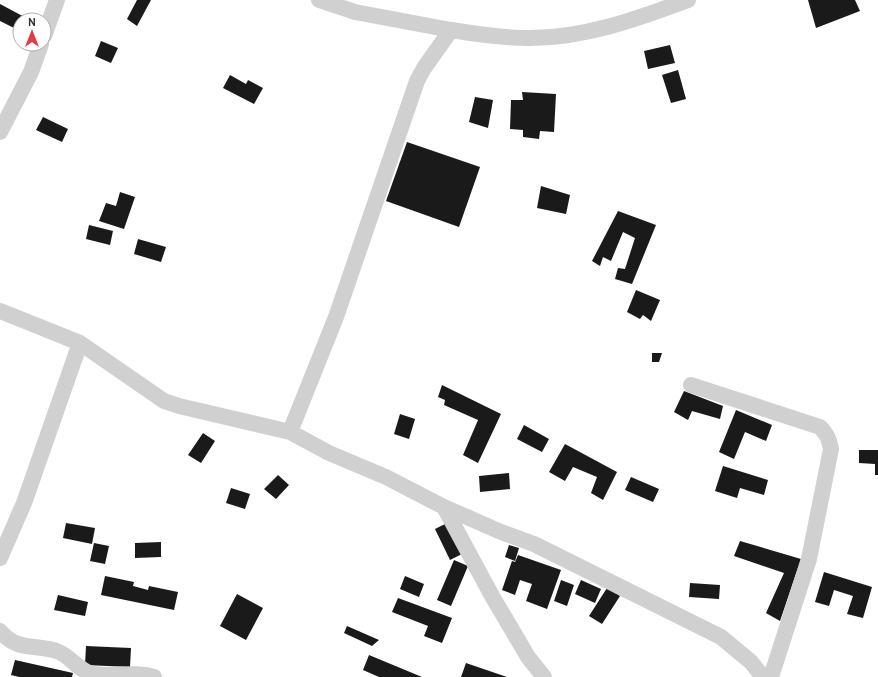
<svg xmlns="http://www.w3.org/2000/svg" width="878" height="677" font-family="Overpass,sans-serif">
	<rect width="100%" height="100%" fill="#fff"/>
	<!-- building -->
	<path fill="#1a1a1a" d="M 137,0 L 151,0 L 137,26 L 127,19 Z
		M 808,0 L 855,0 L 860,11 L 816,28 Z
		M 0,4 L 30,20 L 20,20 L 20,31 L 0,21 Z
		M 101,41 L 118,48 L 111,63 L 95,56 Z
		M 670,45 L 675,63 L 648,69 L 644,51 Z
		M 678,70 L 686,99 L 671,103 L 662,75 Z
		M 230,75 L 246,84 L 248,80 L 263,88 L 254,104 L 223,88 Z
		M 522,92 L 556,94 L 554,132 L 540,131 L 539,139 L 523,137 L 523,130 L 510,129 L 511,100 L 523,100 Z
		M 475,97 L 493,100 L 488,128 L 469,122 Z
		M 43,117 L 68,129 L 62,142 L 36,130 Z
		M 407,142 L 480,167 L 459,227 L 386,201 Z
		M 541,186 L 570,195 L 566,214 L 537,208 Z
		M 120,192 L 135,197 L 124,229 L 99,221 L 106,203 L 116,206 Z
		M 618,211 L 656,225 L 632,284 L 615,279 L 618,268 L 625,269 L 635,238 L 623,232 L 611,261 L 603,257 L 600,266 L 592,261 Z
		M 89,225 L 113,231 L 110,245 L 86,239 Z
		M 138,239 L 166,247 L 161,262 L 134,254 Z
		M 636,290 L 660,300 L 651,321 L 643,315 L 640,319 L 627,312 Z
		M 652,353 L 662,353 L 659,362 L 652,362 Z
		M 442,385 L 501,414 L 478,463 L 463,455 L 478,420 L 444,405 L 445,400 L 438,397 Z
		M 684,391 L 723,406 L 720,419 L 692,411 L 688,420 L 674,412 Z
		M 736,410 L 772,425 L 766,441 L 745,432 L 734,459 L 719,452 Z
		M 400,414 L 415,419 L 409,439 L 394,434 Z
		M 524,425 L 549,439 L 542,452 L 517,439 Z
		M 203,433 L 215,441 L 201,463 L 188,455 Z
		M 565,444 L 617,472 L 603,500 L 591,493 L 597,477 L 573,467 L 565,481 L 549,472 Z
		M 859,450 L 878,450 L 878,475 L 875,475 L 875,464 L 859,463 Z
		M 723,466 L 768,480 L 764,495 L 740,488 L 737,498 L 715,491 Z
		M 509,473 L 510,489 L 480,492 L 479,476 Z
		M 278,475 L 289,485 L 276,499 L 264,489 Z
		M 631,477 L 659,489 L 653,502 L 625,490 Z
		M 231,488 L 250,494 L 245,509 L 226,503 Z
		M 451,521 L 466,552 L 450,560 L 435,529 Z
		M 66,523 L 95,528 L 92,544 L 63,538 Z
		M 740,541 L 801,559 L 780,621 L 766,613 L 784,573 L 734,556 Z
		M 161,542 L 161,557 L 135,558 L 135,543 Z
		M 94,543 L 109,546 L 105,564 L 90,561 Z
		M 509,545 L 519,548 L 515,561 L 505,557 Z
		M 518,555 L 561,570 L 547,609 L 526,601 L 532,584 L 520,580 L 515,595 L 502,590 L 512,561 L 515,562 Z
		M 454,560 L 468,566 L 451,606 L 437,600 Z
		M 824,572 L 872,587 L 863,618 L 847,614 L 853,596 L 834,590 L 829,606 L 815,602 Z
		M 105,576 L 134,582 L 133,586 L 148,590 L 149,586 L 178,592 L 174,610 L 101,595 Z
		M 405,576 L 424,584 L 419,597 L 400,589 Z
		M 561,580 L 574,585 L 567,606 L 554,601 Z
		M 581,580 L 601,589 L 595,603 L 575,594 Z
		M 690,583 L 720,585 L 719,599 L 689,597 Z
		M 607,588 L 620,596 L 602,624 L 589,616 Z
		M 237,594 L 263,608 L 246,640 L 220,626 Z
		M 58,595 L 88,602 L 85,616 L 54,610 Z
		M 398,598 L 452,618 L 442,643 L 424,636 L 428,626 L 392,612 Z
		M 347,626 L 379,640 L 372,646 L 344,633 Z
		M 86,646 L 131,648 L 130,667 L 85,665 Z
		M 369,655 L 422,677 L 379,677 L 363,670 Z
		M 15,660 L 73,673 L 72,677 L 19,677 L 11,675 Z
		M 466,663 L 507,677 L 461,677 Z"/>
	<g fill="none" stroke-linecap="round" stroke-linejoin="round">
		<!-- minor -->
		<path stroke="#d0d0d0" stroke-width="16" d="M 319,0 L 355,12 L 451,30
			M 44,36 L 57,0
			M 0,132 L 31,72 L 41,44
			M 0,311 L 80,343 L 164,401 L 179,406 L 290,432 L 329,453 L 386,477 L 444,507 L 501,532 L 534,544 L 721,637 L 751,662 L 763,677
			M 691,385 L 820,427 C 827,434 829,439 831,449 L 809,559 L 771,677
			M 290,432 L 336,317 L 417,81 L 424,68 L 451,30 C 476,34 502,38 527,38 C 582,39 637,19 688,0
			M 444,507 L 492,596 L 528,657 L 544,677
			M 0,558 L 24,503 L 80,343
			M 0,631 C 18,653 38,643 59,652 C 71,657 80,672 93,674 C 113,677 135,671 154,677"/>
	</g>
	<!-- north arrow -->
	<g transform="translate(32 32)"><circle r="19" fill="#ffffff" stroke="#adadad"/>
	<path d="M0-3L7 15L0 10L-7 15Z" fill="#e63946"/>
	<text y="-6" font-size="11" font-weight="bold" text-anchor="middle" fill="#333333">N</text>
	</g>
</svg>
